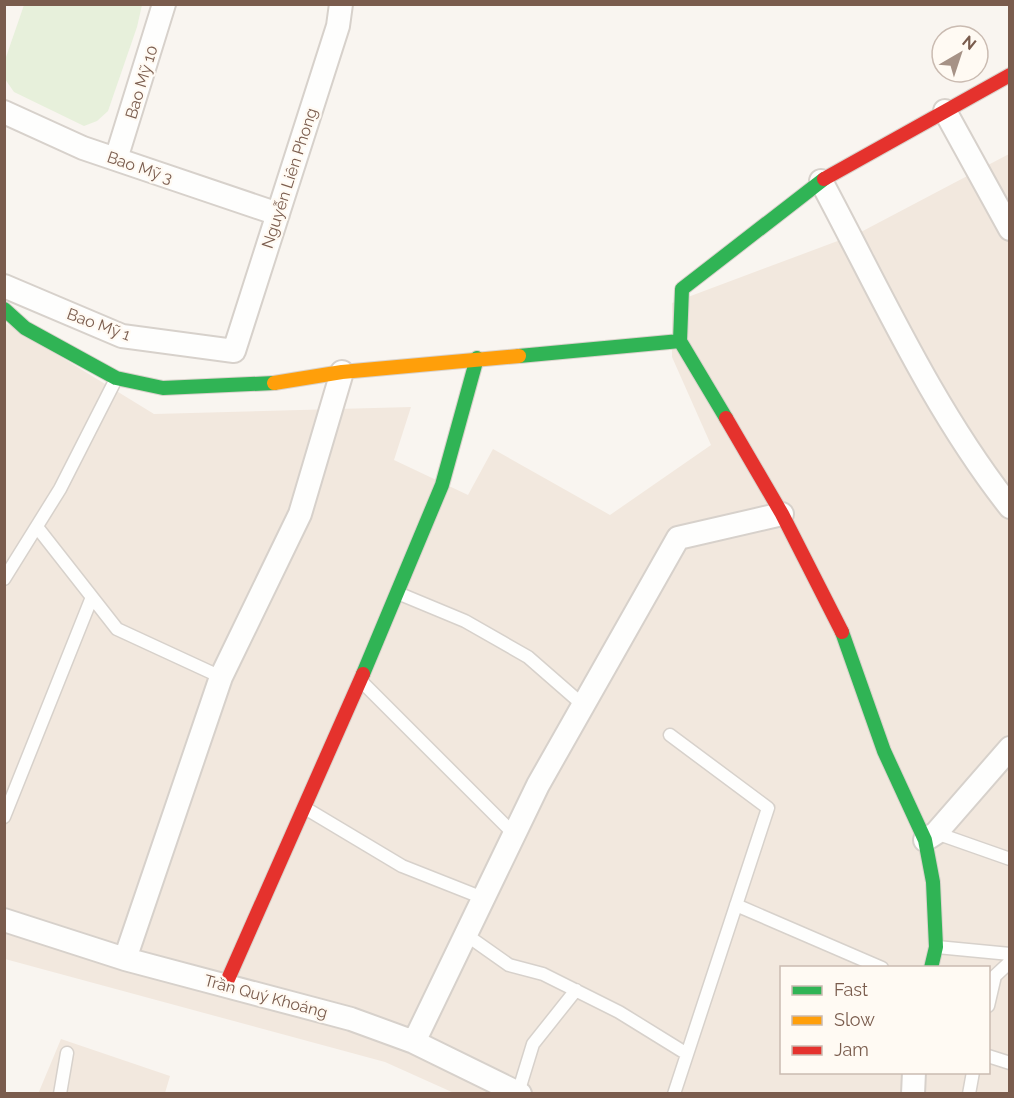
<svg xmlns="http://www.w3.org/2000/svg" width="1014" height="1098" font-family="Raleway,sans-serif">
	<rect width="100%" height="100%" fill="#f9f5f0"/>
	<!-- residential -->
	<path fill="#f2e8de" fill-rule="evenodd" d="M 1009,154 L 1009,1093 L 454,1093 L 385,1062 L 5,959 L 4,322 L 154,414 L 411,407 L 394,460 L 468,495 L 493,449 L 610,515 L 711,445 L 672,357 L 672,303 L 859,233 ZM 782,968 L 988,968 L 988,1072 L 782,1072 Z
		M 61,1039 L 170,1076 L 165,1093 L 38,1094 Z"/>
	<!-- green -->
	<path fill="#e7f0db" d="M 24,5 L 142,5 L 137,27 L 108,111 L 97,121 L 84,126 L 14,92 L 5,79 L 5,60 Z"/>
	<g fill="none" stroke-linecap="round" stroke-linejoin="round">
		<defs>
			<path id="lane" d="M 37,527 L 117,629 L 221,677
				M 4,579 L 60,489 L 116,379
				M 400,594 L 465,621 L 528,657 L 583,705
				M 361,681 L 514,834
				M 670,735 L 768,808 L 674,1094
				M 305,808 L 402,866 L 483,898
				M 4,817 L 92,597
				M 936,833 L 1010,859
				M 736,905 L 882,968
				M 465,934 L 509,965 L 543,974 L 619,1012 L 687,1054
				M 937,947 L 1010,954
				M 988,1006 L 995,976 L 1010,962
				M 988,1056 L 1010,1063
				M 518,1093 L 533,1044 L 576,990
				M 60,1094 L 67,1053
				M 969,1094 L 973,1072"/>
			<path id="street" d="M 945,111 L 1010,229
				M 4,112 L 83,148 L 278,214
				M 116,159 L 164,4
				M 821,181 C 880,291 932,408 1010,507
				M 4,286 L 122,336 L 234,351 L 338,26 L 341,4
				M 925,840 L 936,833 L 1010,748
				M 4,920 L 125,959 L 351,1019 L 414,1042 L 520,1094
				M 125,959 L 221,677 L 300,514 L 342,372
				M 414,1042 L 538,785 L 678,538 L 782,514
				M 913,1094 L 914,1072"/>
			<path id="fast" d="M 4,309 L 25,328 L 116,378 L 163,388 L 274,383
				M 519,356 L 680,341
				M 726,418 L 680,341 L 682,289 L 824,179
				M 842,632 L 884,751 L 925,840 L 933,882 L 936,947 L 931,968
				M 363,674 L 442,485 L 477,358"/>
			<path id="slow" d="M 274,383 L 342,372 L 519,356"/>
			<path id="jam" d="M 824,179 L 1010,75
				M 726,418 L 782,514 L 842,632
				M 225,986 L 363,674"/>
		</defs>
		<!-- lane casing -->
		<use href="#lane" stroke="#d7d1cb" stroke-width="15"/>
		<!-- street casing -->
		<use href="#street" stroke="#d7d1cb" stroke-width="26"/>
		<!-- fast casing -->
		<use href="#fast" stroke="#d9d2cb" stroke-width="16"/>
		<!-- slow casing -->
		<use href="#slow" stroke="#d9d2cb" stroke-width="16"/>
		<!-- jam casing -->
		<use href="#jam" stroke="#d9d2cb" stroke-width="16"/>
		<!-- lane -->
		<use href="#lane" stroke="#fefefd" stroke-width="12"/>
		<!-- street -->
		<use href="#street" stroke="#fefefd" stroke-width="22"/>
		<!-- fast -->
		<use href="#fast" stroke="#30b455" stroke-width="14"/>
		<!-- slow -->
		<use href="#slow" stroke="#ff9f0a" stroke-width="14"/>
		<!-- jam -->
		<use href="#jam" stroke="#e5322d" stroke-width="14"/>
	</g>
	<g text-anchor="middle" stroke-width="4.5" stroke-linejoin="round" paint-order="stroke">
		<!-- street labels -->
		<g font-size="16" fill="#7a5c4d" stroke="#fffaf3">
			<text transform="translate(141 82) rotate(-73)" y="6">Bao Mỹ 10</text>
			<text transform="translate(140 167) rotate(19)" y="6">Bao Mỹ 3</text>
			<text transform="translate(289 178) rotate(-72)" y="6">Nguyễn Liên Phong</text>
			<text transform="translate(99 324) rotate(20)" y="6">Bao Mỹ 1</text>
			<text transform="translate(266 996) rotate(15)" y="6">Trần Quý Khoáng</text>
		</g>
	</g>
	<!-- border -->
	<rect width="1014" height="1098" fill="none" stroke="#7a5c4d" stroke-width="12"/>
	<!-- legend -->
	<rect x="780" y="966" width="210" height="108" fill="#fffaf3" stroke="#cabbb1" stroke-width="1.5"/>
	<rect x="792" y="986" width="30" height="9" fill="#30b455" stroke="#cabbb1" stroke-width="1.5"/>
	<text x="834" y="996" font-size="18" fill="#7a5c4d">Fast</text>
	<rect x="792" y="1016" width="30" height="9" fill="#ff9f0a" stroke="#cabbb1" stroke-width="1.5"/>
	<text x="834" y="1026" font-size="18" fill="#7a5c4d">Slow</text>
	<rect x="792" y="1046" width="30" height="9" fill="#e5322d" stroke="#cabbb1" stroke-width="1.5"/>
	<text x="834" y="1056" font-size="18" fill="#7a5c4d">Jam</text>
	<!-- north arrow -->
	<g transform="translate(960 54) rotate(39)"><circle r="28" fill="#fffaf3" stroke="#cabbb1" stroke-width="1.5"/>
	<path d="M0-4.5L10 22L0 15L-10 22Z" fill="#a69286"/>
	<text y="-9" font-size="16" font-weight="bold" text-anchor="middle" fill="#7a5c4d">N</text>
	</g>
</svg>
